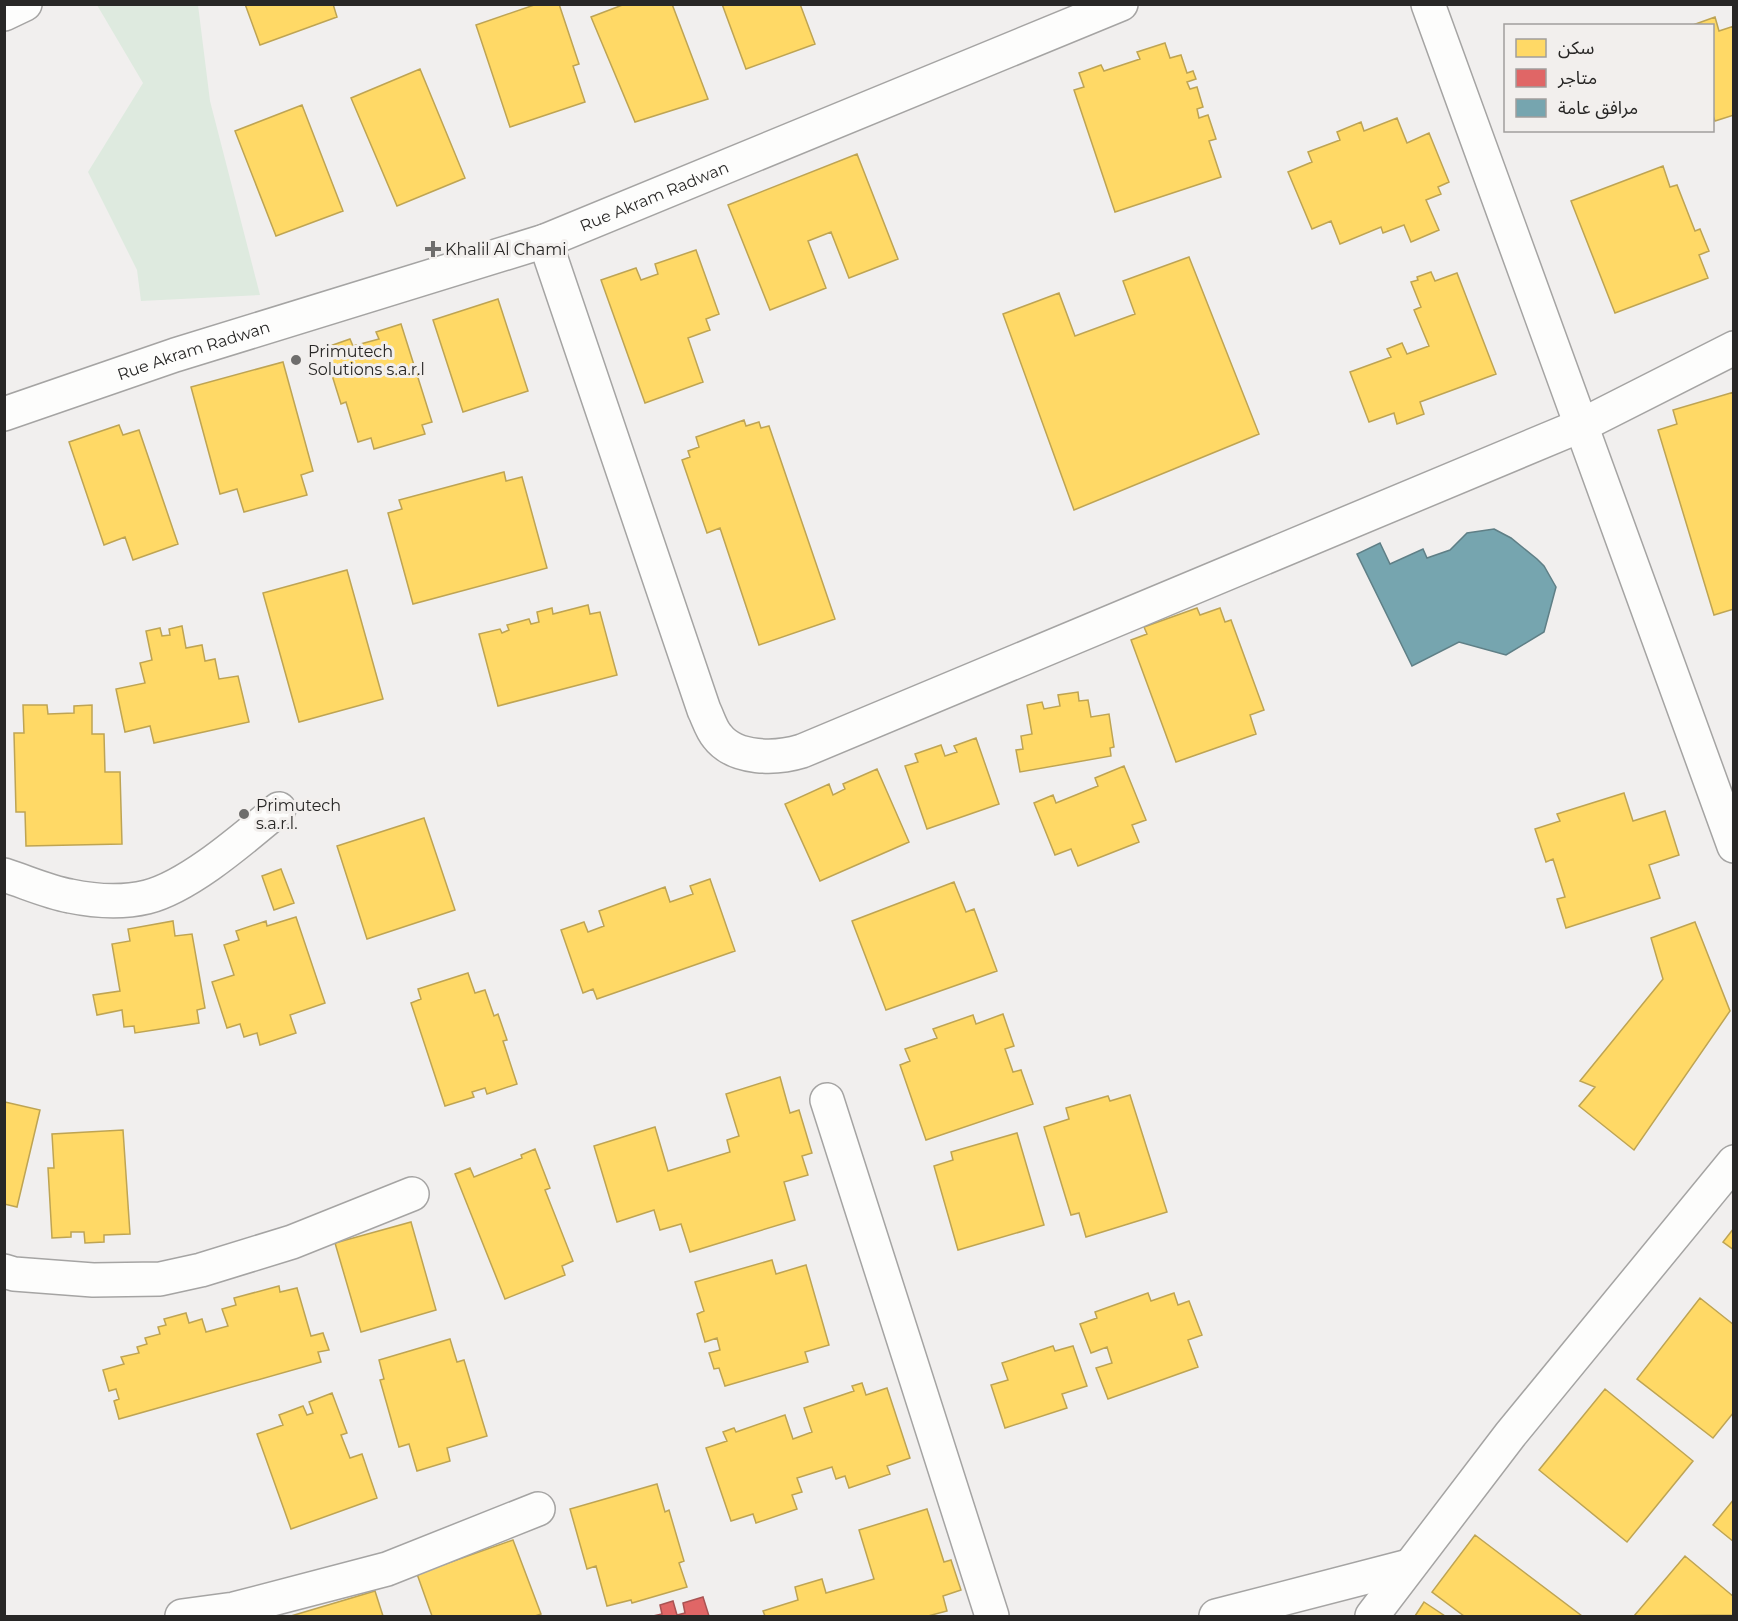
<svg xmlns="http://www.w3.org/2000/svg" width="1738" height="1621" font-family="Montserrat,'Noto Sans Arabic',sans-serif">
	<rect width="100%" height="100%" fill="#f1efee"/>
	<!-- green -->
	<path fill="#deeadf" d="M 97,5 L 198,5 L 210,101 L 260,295 L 141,301 L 137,270 L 88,172 L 143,83 Z"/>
	<!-- homes -->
	<path fill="#ffd966" stroke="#bea453" stroke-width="1.5" d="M 245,4 L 333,4 L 337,17 L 260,45 Z
		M 537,4 L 559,4 L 579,64 L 573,66 L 585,102 L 510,127 L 476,25 Z
		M 625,4 L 672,4 L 708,99 L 635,122 L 591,17 Z
		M 722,4 L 800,4 L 815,44 L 746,69 Z
		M 1715,17 L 1719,31 L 1734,26 L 1734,115 L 1715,121 L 1712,113 L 1712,26 L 1690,26 Z
		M 1165,43 L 1170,58 L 1181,55 L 1187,73 L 1193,71 L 1196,79 L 1187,82 L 1190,89 L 1197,87 L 1203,107 L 1197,109 L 1199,118 L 1208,115 L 1216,139 L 1209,141 L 1221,177 L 1115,212 L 1074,90 L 1084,87 L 1079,73 L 1101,65 L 1104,71 L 1140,59 L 1137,52 Z
		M 420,69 L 465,178 L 397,206 L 351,98 Z
		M 302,105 L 343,211 L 276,236 L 235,131 Z
		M 1397,118 L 1407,143 L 1429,133 L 1449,182 L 1438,187 L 1441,194 L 1426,200 L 1439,230 L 1411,242 L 1404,225 L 1383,233 L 1381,227 L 1340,244 L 1331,221 L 1312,229 L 1288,172 L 1312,162 L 1308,152 L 1340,140 L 1337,132 L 1361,122 L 1364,131 Z
		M 857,154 L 898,259 L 849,278 L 831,232 L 808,241 L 826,288 L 770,310 L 728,205 Z
		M 1663,166 L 1670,187 L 1677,185 L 1695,231 L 1700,229 L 1709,251 L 1699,255 L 1708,278 L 1615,313 L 1571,201 Z
		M 696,250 L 719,314 L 706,319 L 710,330 L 688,338 L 703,382 L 645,403 L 601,280 L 636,268 L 641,280 L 658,274 L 655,264 Z
		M 1189,257 L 1259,434 L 1074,510 L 1003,314 L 1059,293 L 1075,336 L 1135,314 L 1123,281 Z
		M 1431,272 L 1435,281 L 1457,273 L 1496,374 L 1420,402 L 1424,414 L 1397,424 L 1394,413 L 1369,422 L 1350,372 L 1391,357 L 1387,349 L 1402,343 L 1407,354 L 1429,346 L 1414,310 L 1421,307 L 1411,282 L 1418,280 L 1417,277 Z
		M 498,299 L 528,391 L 463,412 L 433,320 Z
		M 401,324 L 432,422 L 422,425 L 425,434 L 374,449 L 371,438 L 358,442 L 346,402 L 341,404 L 331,372 L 334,371 L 327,347 L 350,339 L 353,346 L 379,339 L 376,332 Z
		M 283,362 L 313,471 L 301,475 L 307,495 L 244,512 L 237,489 L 220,494 L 191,387 Z
		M 1734,392 L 1734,609 L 1714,615 L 1658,430 L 1677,424 L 1673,410 Z
		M 744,420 L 746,426 L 759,422 L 761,428 L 769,426 L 835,619 L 759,645 L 720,528 L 707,533 L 682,460 L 690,457 L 688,451 L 699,447 L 696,437 Z
		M 119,425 L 123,435 L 139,430 L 178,544 L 133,560 L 125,537 L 104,545 L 69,442 Z
		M 504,472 L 506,481 L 522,477 L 547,568 L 413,604 L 388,513 L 402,509 L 399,500 Z
		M 347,570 L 383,699 L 299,722 L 263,593 Z
		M 588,605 L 590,614 L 600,612 L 617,675 L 498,706 L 479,634 L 500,629 L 502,633 L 509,630 L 507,625 L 529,619 L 531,624 L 539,622 L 537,612 L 552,608 L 553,614 Z
		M 1197,608 L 1200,615 L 1220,608 L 1225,622 L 1231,620 L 1264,710 L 1250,715 L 1256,734 L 1176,762 L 1131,640 L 1147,634 L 1144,627 Z
		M 182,626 L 186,648 L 202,645 L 205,661 L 215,659 L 219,679 L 238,676 L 249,722 L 154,743 L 150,726 L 125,732 L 116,689 L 145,683 L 140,663 L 152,660 L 146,631 L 160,628 L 162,636 L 170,635 L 169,629 Z
		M 1078,692 L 1079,701 L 1088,700 L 1091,717 L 1109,714 L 1114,747 L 1110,748 L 1111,756 L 1020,772 L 1016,750 L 1023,749 L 1021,736 L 1032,734 L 1027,705 L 1042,702 L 1044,709 L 1060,706 L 1058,695 Z
		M 23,705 L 47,705 L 48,714 L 74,713 L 74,706 L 92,705 L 92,734 L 104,734 L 105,772 L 120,772 L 122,844 L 26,846 L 25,812 L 16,812 L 14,733 L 24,733 Z
		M 976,738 L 999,804 L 927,829 L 905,766 L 918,762 L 915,754 L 941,745 L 945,756 L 957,752 L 954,746 Z
		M 1124,766 L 1146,820 L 1132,825 L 1139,842 L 1078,866 L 1071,849 L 1055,855 L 1034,803 L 1053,795 L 1056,803 L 1098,786 L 1095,778 Z
		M 877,769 L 909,842 L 820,881 L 785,804 L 829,784 L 833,795 L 845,789 L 843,784 Z
		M 1624,793 L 1633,821 L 1665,811 L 1679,855 L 1649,865 L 1660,898 L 1566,928 L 1557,899 L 1565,897 L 1553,859 L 1546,862 L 1535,829 L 1560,821 L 1557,814 Z
		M 424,818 L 455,910 L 367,939 L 337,846 Z
		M 281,869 L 294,903 L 274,910 L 262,876 Z
		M 710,879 L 735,951 L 597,999 L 593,989 L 583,993 L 561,930 L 584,922 L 588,932 L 604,926 L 599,911 L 665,887 L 670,902 L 693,894 L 690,886 Z
		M 954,882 L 966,912 L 974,909 L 997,971 L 886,1010 L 852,921 Z
		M 296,917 L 325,1003 L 290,1015 L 296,1033 L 260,1045 L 257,1033 L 244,1037 L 240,1024 L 227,1028 L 212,982 L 234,975 L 224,945 L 239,940 L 236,931 L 266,921 L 267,926 Z
		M 173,921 L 175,936 L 192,934 L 205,1008 L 197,1010 L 199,1023 L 135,1033 L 134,1026 L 124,1027 L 122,1010 L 97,1015 L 93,995 L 120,991 L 112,944 L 130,941 L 128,929 Z
		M 1695,922 L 1730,1011 L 1634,1150 L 1579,1106 L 1595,1087 L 1580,1081 L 1663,979 L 1651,938 Z
		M 468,973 L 475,993 L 485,990 L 494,1016 L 498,1014 L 507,1040 L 503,1041 L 517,1084 L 487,1094 L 485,1088 L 472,1092 L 474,1097 L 445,1106 L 411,1003 L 421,999 L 418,989 Z
		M 1003,1014 L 1014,1046 L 1005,1049 L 1013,1072 L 1021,1070 L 1033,1104 L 926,1140 L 900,1065 L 910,1061 L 905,1049 L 937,1038 L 933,1029 L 973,1015 L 976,1024 Z
		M 780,1077 L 790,1113 L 799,1110 L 812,1153 L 802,1156 L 808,1175 L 784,1182 L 795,1220 L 690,1252 L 681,1224 L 660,1230 L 654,1210 L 617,1222 L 594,1146 L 655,1127 L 668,1171 L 730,1152 L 727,1140 L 739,1136 L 726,1094 Z
		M 1130,1095 L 1167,1212 L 1086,1237 L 1079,1213 L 1071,1215 L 1044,1127 L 1069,1119 L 1066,1108 L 1108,1096 L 1110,1101 Z
		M 5,1102 L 40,1110 L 17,1207 L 4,1204 Z
		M 123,1130 L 130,1234 L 104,1235 L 104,1242 L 85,1243 L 84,1232 L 71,1232 L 71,1237 L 52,1238 L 48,1168 L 54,1168 L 52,1134 Z
		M 1017,1133 L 1044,1225 L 958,1250 L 934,1166 L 953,1160 L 951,1152 Z
		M 535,1149 L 550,1188 L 545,1190 L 573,1261 L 562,1266 L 565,1275 L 505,1299 L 455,1174 L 470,1168 L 474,1177 L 522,1158 L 521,1155 Z
		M 411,1222 L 436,1310 L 361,1332 L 335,1243 Z
		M 1734,1228 L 1734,1250 L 1723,1242 Z
		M 772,1260 L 776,1274 L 806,1265 L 829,1345 L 805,1352 L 808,1362 L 725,1386 L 719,1368 L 714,1369 L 709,1353 L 720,1350 L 717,1338 L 705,1342 L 697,1314 L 704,1311 L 695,1282 Z
		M 279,1286 L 280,1292 L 297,1288 L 311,1336 L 323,1333 L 329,1350 L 318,1352 L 321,1362 L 119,1419 L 114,1401 L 119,1399 L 116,1389 L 109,1391 L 103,1370 L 124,1364 L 121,1357 L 139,1353 L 137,1347 L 147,1344 L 145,1338 L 160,1334 L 158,1327 L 166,1325 L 164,1319 L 186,1313 L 189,1323 L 202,1319 L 206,1332 L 228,1326 L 222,1309 L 236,1305 L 234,1298 Z
		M 1148,1293 L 1151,1301 L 1174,1293 L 1178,1305 L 1189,1301 L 1202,1335 L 1188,1340 L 1198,1367 L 1108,1399 L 1096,1368 L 1112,1363 L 1107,1347 L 1091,1353 L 1080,1324 L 1097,1318 L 1095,1312 Z
		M 1700,1298 L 1734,1325 L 1734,1412 L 1713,1438 L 1637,1379 Z
		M 450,1339 L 457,1362 L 464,1360 L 487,1436 L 447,1448 L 450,1461 L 417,1471 L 409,1444 L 399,1447 L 380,1380 L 384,1379 L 379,1360 Z
		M 1053,1346 L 1055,1351 L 1073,1346 L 1087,1386 L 1062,1394 L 1067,1408 L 1005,1428 L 991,1385 L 1008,1380 L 1002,1363 Z
		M 862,1383 L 866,1395 L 887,1388 L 910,1458 L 887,1466 L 890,1474 L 849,1488 L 845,1476 L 836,1479 L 832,1467 L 797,1478 L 802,1492 L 792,1495 L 797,1509 L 756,1523 L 753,1514 L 731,1521 L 706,1448 L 727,1441 L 723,1432 L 734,1428 L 736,1432 L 785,1415 L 793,1439 L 812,1432 L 804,1408 L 854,1391 L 852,1386 Z
		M 1605,1389 L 1693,1461 L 1627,1542 L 1539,1470 Z
		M 332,1393 L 347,1433 L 341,1435 L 350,1458 L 362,1454 L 377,1498 L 291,1529 L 257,1434 L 283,1425 L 279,1415 L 303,1406 L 307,1415 L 313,1413 L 309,1402 Z
		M 657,1484 L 665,1512 L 669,1510 L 684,1561 L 679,1563 L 687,1587 L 632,1603 L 631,1600 L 607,1606 L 596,1566 L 587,1569 L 570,1509 Z
		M 1734,1499 L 1734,1542 L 1713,1525 Z
		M 927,1509 L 944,1562 L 951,1560 L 961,1590 L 943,1596 L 947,1611 L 928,1616 L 765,1616 L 763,1611 L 798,1600 L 795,1587 L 822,1579 L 826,1593 L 874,1579 L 859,1530 Z
		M 1475,1535 L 1582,1616 L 1464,1616 L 1432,1592 Z
		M 513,1540 L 541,1614 L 535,1616 L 432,1616 L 417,1574 Z
		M 1685,1556 L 1734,1597 L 1734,1615 L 1634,1616 Z
		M 375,1591 L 383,1616 L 291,1616 Z
		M 1424,1602 L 1445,1616 L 1415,1616 Z"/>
	<!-- shops -->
	<path fill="#e06666" stroke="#a95353" stroke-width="1.5" d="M 703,1597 L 709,1616 L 653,1616 L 662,1614 L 660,1605 L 673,1601 L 677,1615 L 685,1613 L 683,1603 Z"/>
	<!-- public -->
	<path fill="#76a5af" stroke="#5f7f86" stroke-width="1.5" d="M 1494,529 L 1511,538 L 1537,559 L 1544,566 L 1556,587 L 1544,632 L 1506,655 L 1459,642 L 1412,666 L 1357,554 L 1380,543 L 1390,564 L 1423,549 L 1427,558 L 1450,550 L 1467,533 Z"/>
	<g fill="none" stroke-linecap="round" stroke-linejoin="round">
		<defs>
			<g id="street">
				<path d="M 1428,4 L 1734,846"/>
				<path d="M 4,14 L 25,4"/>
				<path d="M 545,241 L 704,710 C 708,718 711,729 717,736 C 735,760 776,759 802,751 L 1582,425 L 1734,348"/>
				<path id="s1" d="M 4,414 L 175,355 L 545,241 L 1121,4"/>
				<path d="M 4,875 C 26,882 48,892 70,896 C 94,901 122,903 147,897 C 190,886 245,837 279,809"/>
				<path d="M 827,1100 L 992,1616"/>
				<path d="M 4,1271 L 14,1274 L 93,1280 L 160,1279 L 201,1270 L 292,1242 L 412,1194"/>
				<path d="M 182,1616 L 234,1609 L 387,1569 L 538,1509"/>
				<path d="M 1216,1616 L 1409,1566"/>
			</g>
			<path id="primary" d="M 1372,1616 L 1510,1435 L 1734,1162"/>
		</defs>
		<!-- street casing -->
		<use href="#street" stroke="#a5a4a3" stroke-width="36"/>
		<!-- primary casing -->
		<use href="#primary" stroke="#a5a4a3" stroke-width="36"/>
		<!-- street -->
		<use href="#street" stroke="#fdfdfc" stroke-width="33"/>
		<!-- primary -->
		<use href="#primary" stroke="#fdfdfc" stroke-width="33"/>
	</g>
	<!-- markers -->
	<g fill="#6e6d6c" stroke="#f2efed" stroke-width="2">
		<path d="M430 240h6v6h6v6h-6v6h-6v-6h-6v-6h6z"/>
		<circle cx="296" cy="360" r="6"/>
		<circle cx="244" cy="814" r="6"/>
	</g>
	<g text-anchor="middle" stroke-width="6" stroke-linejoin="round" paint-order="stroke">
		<!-- street labels -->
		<g font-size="16" fill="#282726" stroke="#f2efed">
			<text dy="6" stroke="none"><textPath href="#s1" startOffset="686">Rue Akram Radwan</textPath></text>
			<text dy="6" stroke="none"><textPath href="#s1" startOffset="200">Rue Akram Radwan</textPath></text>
		</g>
		<!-- poi labels -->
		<g font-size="16" fill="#282726" stroke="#f2efed" text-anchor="start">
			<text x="445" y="255">Khalil Al Chami</text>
			<text x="308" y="357">Primutech<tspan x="308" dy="18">Solutions s.a.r.l</tspan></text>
			<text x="256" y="811">Primutech<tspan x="256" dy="18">s.a.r.l.</tspan></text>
		</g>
	</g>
	<!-- border -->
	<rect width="1738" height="1621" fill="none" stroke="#282726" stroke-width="12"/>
	<!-- legend -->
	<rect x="1504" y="24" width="210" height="108" fill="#f2efed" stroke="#a19f9d" stroke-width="1.5"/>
	<rect x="1516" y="39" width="30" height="18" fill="#ffd966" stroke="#a19f9d" stroke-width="1.5"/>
	<text x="1558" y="54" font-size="18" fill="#282726">سكن</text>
	<rect x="1516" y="69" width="30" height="18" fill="#e06666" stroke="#a19f9d" stroke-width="1.5"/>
	<text x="1558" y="84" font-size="18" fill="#282726">متاجر</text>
	<rect x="1516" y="99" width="30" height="18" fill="#76a5af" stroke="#a19f9d" stroke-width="1.5"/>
	<text x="1558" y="114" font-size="18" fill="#282726">مرافق عامة</text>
</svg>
